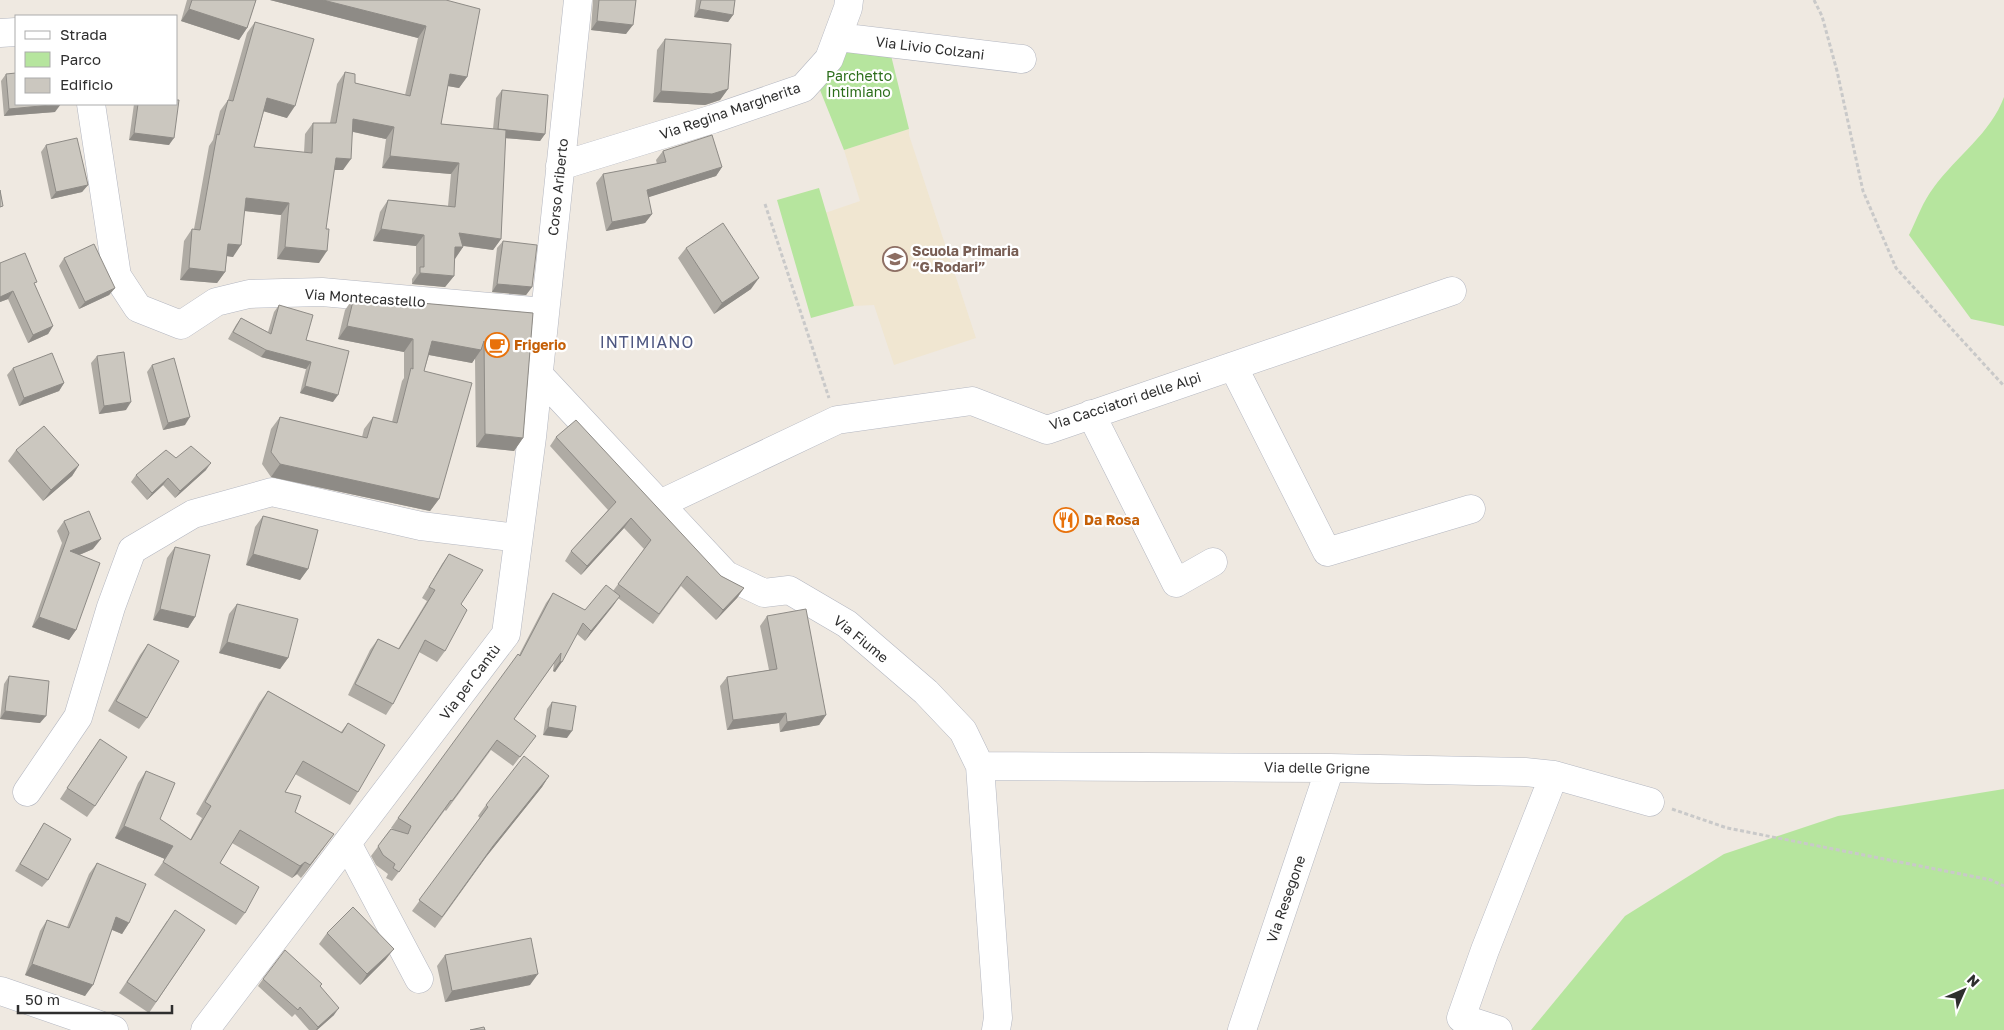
<svg xmlns="http://www.w3.org/2000/svg" width="2004" height="1030" font-family="'Golos Text',sans-serif">
	<rect width="100%" height="100%" fill="#efe9e1"/>
	<!-- education -->
	<path fill="#f0e6d1" d="M 909,129 L 909,135 L 976,338 L 894,365 L 874,305 L 854,306 L 825,213 L 860,201 L 844,150 Z"/>
	<!-- green -->
	<path fill="#b6e59e" d="M 838,37 L 888,43 L 909,129 L 844,150 L 820,90 Z
		M 2004,97 L 2004,326 L 1971,319 L 1909,235 C 1917,219 1923,201 1934,187 C 1956,157 1991,133 2004,97 Z
		M 819,188 L 854,306 L 811,318 L 777,200 Z
		M 2004,789 L 2004,1030 L 1531,1030 L 1625,916 L 1724,854 L 1838,816 Z"/>
	<g fill="none" stroke-linecap="round" stroke-linejoin="round">
		<defs>
			<path id="minor" d="M 0,33 L 16,32
				M 838,37 L 1022,59
				M 91,104 L 117,276 L 138,308 L 181,325 L 216,302 L 249,294 L 322,292 L 545,312
				M 560,166 L 713,119 L 803,88 L 829,59 L 848,8 L 849,0
				M 1233,366 L 1327,552 L 1471,509
				M 538,374 L 726,575 L 764,593 L 789,590 L 847,624 L 926,692 L 963,731 L 980,766 L 998,1018 L 996,1030
				M 1091,414 L 1176,583 L 1213,562
				M 660,504 L 837,420 L 972,401 L 1047,430 L 1452,291
				M 980,766 L 1330,768 L 1525,772 L 1554,775 L 1650,802
				M 27,792 L 78,717 L 111,607 L 132,550 L 193,514 L 272,492 L 421,526 L 518,538
				M 347,843 L 419,979
				M 1,991 L 114,1030
				M 205,1030 L 506,634 L 532,437 L 578,0
				M 1242,1030 L 1330,768
				M 1498,1030 L 1461,1018 L 1485,950 L 1554,775"/>
		</defs>
		<!-- minor casing -->
		<use href="#minor" stroke="#b4b7c1" stroke-width="29"/>
		<!-- path -->
		<path stroke="#c9c9c9" stroke-width="3" stroke-dasharray="4 2.5" stroke-linecap="butt" d="M 1814,0 L 1822,16 L 1837,71 L 1863,191 L 1896,268 L 2004,386
			M 765,204 L 829,398
			M 1672,809 L 1727,828 L 1991,880 L 2004,886"/>
		<!-- minor -->
		<use href="#minor" stroke="#fff" stroke-width="28"/>
	</g>
	<!-- wall -->
	<path fill="#afaba4" d="M 187,0 L 256,0 L 247,28 L 239,40 L 181,21 Z
		M 270,0 L 446,0 L 467,77 L 459,88 L 448,86 L 441,124 L 493,129 L 496,98 L 502,90 L 545,134 L 540,141 L 505,138 L 501,239 L 493,250 L 463,246 L 463,247 L 454,259 L 454,276 L 445,287 L 412,284 L 412,279 L 416,273 L 416,246 L 373,241 L 380,212 L 388,200 L 448,206 L 451,174 L 382,168 L 386,139 L 353,132 L 343,170 L 334,170 L 319,263 L 277,259 L 281,215 L 244,211 L 233,257 L 227,256 L 225,272 L 217,283 L 180,280 L 184,241 L 192,229 L 194,229 L 209,146 L 213,140 L 220,111 L 228,100 L 247,33 L 255,22 L 287,118 L 264,111 L 254,147 L 304,153 L 305,134 L 313,123 L 330,123 L 337,84 L 345,72 L 355,83 L 405,95 L 418,38 Z
		M 593,0 L 636,0 L 626,34 L 591,30 Z
		M 696,0 L 735,0 L 733,15 L 728,22 L 694,17 Z
		M 665,39 L 728,89 L 720,100 L 705,105 L 653,102 L 657,50 Z
		M 6,74 L 55,112 L 4,116 L 1,81 Z
		M 134,104 L 176,104 L 169,145 L 129,140 Z
		M 46,145 L 88,185 L 82,192 L 51,199 L 41,152 Z
		M 663,151 L 722,167 L 716,176 L 648,197 L 652,214 L 645,223 L 606,231 L 596,183 L 603,174 L 657,164 L 656,160 Z
		M 503,241 L 532,287 L 526,295 L 492,292 L 497,248 Z
		M 686,248 L 751,289 L 714,314 L 678,258 Z
		M 64,258 L 115,288 L 109,295 L 79,309 L 59,266 Z
		M 0,263 L 53,326 L 48,334 L 28,343 L 8,299 L 0,302 Z
		M 354,297 L 533,313 L 523,438 L 514,451 L 476,447 L 475,358 L 472,363 L 429,355 L 424,371 L 439,499 L 430,511 L 271,477 L 262,464 L 271,429 L 280,417 L 362,437 L 364,429 L 373,417 L 392,422 L 402,381 L 404,378 L 404,352 L 338,339 L 345,310 Z
		M 279,305 L 306,340 L 333,402 L 300,393 L 306,369 L 261,357 L 228,339 L 236,325 L 241,318 L 268,332 L 274,312 Z
		M 97,356 L 126,410 L 99,414 L 91,363 Z
		M 152,365 L 185,425 L 163,430 L 147,372 Z
		M 13,368 L 64,383 L 59,391 L 19,406 L 7,375 Z
		M 556,437 L 721,576 L 744,588 L 737,598 L 716,620 L 681,586 L 653,624 L 618,598 L 585,641 L 577,634 L 555,672 L 553,671 L 554,663 L 514,719 L 536,736 L 513,766 L 491,750 L 446,811 L 445,810 L 392,881 L 386,878 L 388,874 L 376,865 L 371,856 L 391,829 L 395,830 L 391,828 L 398,818 L 519,655 L 546,603 L 553,593 L 585,610 L 613,591 L 644,549 L 624,528 L 581,575 L 565,561 L 571,551 L 608,510 L 550,446 Z
		M 16,450 L 79,465 L 72,476 L 43,501 L 8,461 Z
		M 176,458 L 206,470 L 175,498 L 163,485 L 147,500 L 131,482 L 136,475 Z
		M 263,516 L 308,569 L 300,580 L 246,565 L 255,527 Z
		M 64,521 L 93,549 L 79,555 L 76,630 L 69,640 L 32,627 L 62,543 L 57,531 Z
		M 175,547 L 195,617 L 188,628 L 153,620 L 167,558 Z
		M 449,554 L 461,604 L 445,651 L 437,662 L 419,652 L 393,704 L 386,715 L 348,695 L 370,650 L 378,639 L 398,649 L 427,601 L 422,598 L 442,564 Z
		M 237,604 L 288,658 L 280,669 L 219,653 L 229,614 Z
		M 767,616 L 826,715 L 819,725 L 780,732 L 779,723 L 727,730 L 720,686 L 727,677 L 769,670 L 760,626 Z
		M 148,644 L 147,718 L 139,729 L 108,711 L 140,655 Z
		M 9,676 L 40,723 L 0,719 L 4,684 Z
		M 268,691 L 341,732 L 348,723 L 358,792 L 350,805 L 295,774 L 285,792 L 295,812 L 325,846 L 301,878 L 297,874 L 292,878 L 232,843 L 220,863 L 245,913 L 236,925 L 154,875 L 165,859 L 115,838 L 138,783 L 146,771 L 160,819 L 190,840 L 202,818 L 196,814 L 259,703 Z
		M 552,702 L 567,738 L 543,735 L 547,709 Z
		M 92,750 L 95,806 L 87,817 L 60,799 Z
		M 549,776 L 542,787 L 486,857 L 435,928 L 412,911 L 480,818 L 478,816 L 486,805 Z
		M 44,823 L 48,880 L 42,887 L 15,871 Z
		M 97,863 L 129,923 L 122,934 L 112,930 L 85,996 L 25,975 L 40,931 L 47,920 L 67,927 L 89,874 Z
		M 167,921 L 205,930 L 149,1013 L 119,993 Z
		M 327,933 L 386,959 L 360,985 L 319,944 Z
		M 445,955 L 530,985 L 445,1002 L 437,966 Z
		M 263,979 L 320,986 L 334,1015 L 317,1030 L 309,1030 L 295,1014 L 292,1017 L 258,986 Z"/>
	<!-- shaded-wall -->
	<path fill="#8e8b86" d="M 270,0 L 323,0 L 426,26 L 418,38 Z
		M 189,9 L 247,28 L 239,40 L 181,21 Z
		M 699,9 L 733,15 L 728,22 L 694,17 Z
		M 597,21 L 633,25 L 626,34 L 591,30 Z
		M 450,74 L 467,77 L 459,88 L 442,85 Z
		M 728,89 L 720,100 L 705,105 L 653,102 L 661,91 Z
		M 267,98 L 295,106 L 287,118 L 259,110 Z
		M 61,104 L 55,112 L 4,116 L 9,109 Z
		M 353,119 L 394,127 L 386,139 L 345,130 Z
		M 498,129 L 545,134 L 540,141 L 493,137 Z
		M 134,133 L 174,138 L 169,145 L 129,140 Z
		M 390,156 L 459,163 L 451,174 L 382,168 Z
		M 336,158 L 351,159 L 343,170 L 328,170 Z
		M 722,167 L 716,176 L 640,200 L 647,190 Z
		M 88,185 L 82,192 L 51,199 L 56,192 Z
		M 246,198 L 289,203 L 281,215 L 237,210 Z
		M 652,214 L 645,223 L 606,231 L 612,222 Z
		M 381,229 L 424,235 L 416,246 L 373,241 Z
		M 459,233 L 501,239 L 493,250 L 451,244 Z
		M 228,244 L 241,245 L 233,257 L 220,255 Z
		M 285,247 L 327,251 L 319,263 L 277,259 Z
		M 455,247 L 463,247 L 455,259 L 447,259 Z
		M 189,268 L 225,272 L 217,283 L 180,280 Z
		M 420,273 L 454,276 L 445,287 L 412,284 Z
		M 759,278 L 751,289 L 714,314 L 722,303 Z
		M 497,284 L 532,287 L 526,295 L 492,292 Z
		M 115,288 L 109,295 L 79,309 L 85,302 Z
		M 13,291 L 8,299 L 0,302 L 0,297 Z
		M 53,326 L 48,334 L 28,343 L 33,335 Z
		M 347,326 L 413,339 L 404,352 L 338,339 Z
		M 432,341 L 481,350 L 472,363 L 424,354 Z
		M 266,350 L 311,362 L 306,369 L 261,357 Z
		M 64,383 L 59,391 L 19,406 L 24,398 Z
		M 305,386 L 338,395 L 333,402 L 300,393 Z
		M 131,402 L 126,410 L 99,414 L 104,406 Z
		M 190,417 L 185,425 L 163,430 L 168,423 Z
		M 485,434 L 523,438 L 514,451 L 476,447 Z
		M 211,463 L 206,470 L 175,498 L 180,491 Z
		M 280,464 L 439,499 L 430,511 L 271,477 Z
		M 79,465 L 72,476 L 43,501 L 51,490 Z
		M 168,478 L 163,485 L 147,500 L 152,493 Z
		M 631,518 L 624,528 L 581,575 L 587,566 Z
		M 101,539 L 93,549 L 63,562 L 70,551 Z
		M 253,554 L 308,569 L 300,580 L 246,565 Z
		M 744,588 L 737,598 L 716,620 L 723,610 Z
		M 620,596 L 613,606 L 585,641 L 591,631 Z
		M 160,609 L 195,617 L 188,628 L 153,620 Z
		M 39,617 L 76,630 L 69,640 L 32,627 Z
		M 227,642 L 288,658 L 280,669 L 219,653 Z
		M 560,661 L 562,662 L 555,672 L 553,671 Z
		M 5,711 L 46,716 L 40,723 L 0,719 Z
		M 786,713 L 779,723 L 727,730 L 733,720 Z
		M 826,715 L 819,725 L 780,732 L 787,722 Z
		M 548,727 L 572,731 L 567,738 L 543,735 Z
		M 549,776 L 542,787 L 486,857 L 435,928 L 493,846 Z
		M 124,826 L 173,846 L 165,859 L 115,838 Z
		M 334,834 L 301,878 L 310,865 Z
		M 305,862 L 297,874 L 292,878 L 300,866 Z
		M 116,917 L 129,923 L 122,934 L 108,928 Z
		M 394,949 L 386,959 L 360,985 L 367,974 Z
		M 32,964 L 93,985 L 85,996 L 25,975 Z
		M 538,974 L 530,985 L 445,1002 L 452,991 Z
		M 339,1008 L 334,1015 L 317,1030 L 316,1030 L 318,1027 Z"/>
	<!-- building -->
	<path fill="#cbc7bf" stroke="#8e8b86" d="M 192,0 L 256,0 L 247,28 L 189,9 Z
		M 323,0 L 446,0 L 480,9 L 467,77 L 450,74 L 441,124 L 506,130 L 501,239 L 459,233 L 463,247 L 455,247 L 454,276 L 420,273 L 420,267 L 424,267 L 424,235 L 381,229 L 388,200 L 455,207 L 459,163 L 390,156 L 394,127 L 353,119 L 351,159 L 336,158 L 326,229 L 329,229 L 327,251 L 285,247 L 289,203 L 246,198 L 241,245 L 228,244 L 225,272 L 189,268 L 192,229 L 200,230 L 217,134 L 219,135 L 228,100 L 233,101 L 255,22 L 314,39 L 295,106 L 267,98 L 254,147 L 312,153 L 313,123 L 336,123 L 345,72 L 355,74 L 355,83 L 410,96 L 426,26 Z
		M 599,0 L 636,0 L 633,25 L 597,21 Z
		M 701,0 L 735,0 L 733,15 L 699,9 Z
		M 665,39 L 731,44 L 728,89 L 712,94 L 661,91 Z
		M 16,73 L 16,104 L 61,104 L 9,109 L 6,74 Z
		M 502,90 L 548,95 L 545,134 L 498,129 Z
		M 176,100 L 179,100 L 174,138 L 134,133 L 138,104 L 176,104 Z
		M 712,135 L 722,167 L 647,190 L 652,214 L 612,222 L 603,174 L 666,162 L 663,151 Z
		M 77,138 L 88,185 L 56,192 L 46,145 Z
		M 0,190 L 3,206 L 0,207 Z
		M 723,223 L 759,278 L 722,303 L 686,248 Z
		M 503,241 L 537,245 L 532,287 L 497,284 Z
		M 94,244 L 115,288 L 85,302 L 64,258 Z
		M 25,253 L 37,282 L 34,283 L 53,326 L 33,335 L 13,291 L 0,297 L 0,263 Z
		M 354,297 L 533,313 L 523,438 L 485,434 L 484,341 L 481,350 L 432,341 L 424,371 L 472,383 L 439,499 L 280,464 L 271,452 L 280,417 L 367,438 L 373,417 L 397,423 L 411,368 L 413,369 L 413,339 L 347,326 Z
		M 279,305 L 313,315 L 306,340 L 349,351 L 338,395 L 305,386 L 311,362 L 266,350 L 233,332 L 241,318 L 271,334 Z
		M 124,352 L 131,402 L 104,406 L 97,356 Z
		M 52,353 L 64,383 L 24,398 L 13,368 Z
		M 174,358 L 190,417 L 168,423 L 152,365 Z
		M 576,420 L 721,576 L 744,588 L 723,610 L 687,576 L 659,614 L 618,584 L 651,540 L 631,518 L 587,566 L 571,551 L 616,502 L 556,437 Z
		M 44,426 L 79,465 L 51,490 L 16,450 Z
		M 191,446 L 211,463 L 180,491 L 168,478 L 152,493 L 136,475 L 166,450 L 176,458 Z
		M 89,511 L 101,539 L 70,551 L 100,563 L 76,630 L 39,617 L 69,533 L 64,521 Z
		M 263,516 L 318,530 L 308,569 L 253,554 Z
		M 175,547 L 210,555 L 195,617 L 160,609 Z
		M 449,554 L 483,570 L 461,604 L 467,610 L 445,651 L 425,640 L 393,704 L 355,684 L 378,639 L 399,649 L 435,590 L 429,587 Z
		M 606,585 L 620,596 L 591,631 L 583,623 L 562,662 L 560,661 L 561,653 L 514,719 L 536,736 L 520,757 L 497,740 L 452,801 L 451,800 L 399,872 L 393,868 L 395,864 L 383,855 L 378,846 L 391,829 L 408,834 L 411,826 L 398,818 L 518,654 L 520,656 L 553,593 L 585,610 Z
		M 237,604 L 298,619 L 288,658 L 227,642 Z
		M 806,609 L 826,715 L 787,722 L 786,713 L 733,720 L 727,677 L 777,669 L 767,616 Z
		M 148,644 L 179,661 L 147,718 L 116,701 Z
		M 9,676 L 49,681 L 46,716 L 5,711 Z
		M 268,691 L 342,733 L 348,723 L 385,745 L 358,792 L 303,761 L 285,792 L 301,796 L 295,812 L 334,834 L 310,865 L 305,862 L 300,866 L 240,830 L 220,863 L 259,887 L 245,913 L 163,862 L 173,846 L 124,826 L 146,771 L 175,783 L 160,819 L 191,840 L 211,806 L 205,802 Z
		M 552,702 L 576,706 L 572,731 L 548,727 Z
		M 100,739 L 127,757 L 95,806 L 67,788 Z
		M 524,756 L 549,776 L 493,846 L 442,917 L 419,900 L 488,807 L 486,805 Z
		M 44,823 L 71,839 L 48,880 L 20,864 Z
		M 97,863 L 146,884 L 129,923 L 116,917 L 93,985 L 32,964 L 47,920 L 69,928 Z
		M 353,907 L 394,949 L 367,974 L 327,933 Z
		M 175,910 L 205,930 L 156,1002 L 127,982 Z
		M 531,938 L 538,974 L 452,991 L 445,955 Z
		M 285,950 L 322,984 L 320,986 L 339,1008 L 318,1027 L 300,1007 L 298,1010 L 263,979 Z
		M 484,1027 L 485,1030 L 470,1030 Z"/>
	<!-- icons -->
	<defs>
		<symbol id="school-ring" viewBox="-11 -11 22 22"><circle r="9.5" fill="#fff" stroke="#8d6e63" stroke-width="1.5"/><path d="M0-5L7-2L0 1L-7-2ZM-4 1L0 2.5L4 1V4Q0 6-4 4Z" fill="#8d6e63"/></symbol>
		<symbol id="cafe-ring" viewBox="-11 -11 22 22"><circle r="9.5" fill="#fff" stroke="#e8710a" stroke-width="1.5"/><path d="M-5.5-4.5H6V0H3Q3 3.5 0 3.5H-2.5Q-5.5 3.5-5.5 0ZM3-3.2v2h1.7v-2ZM-6 4.5H4V6H-6Z" fill="#e8710a"/></symbol>
		<symbol id="restaurant-ring" viewBox="-11 -11 22 22"><circle r="9.5" fill="#fff" stroke="#e8710a" stroke-width="1.5"/><path d="M-5-6h1v4h1v-4h1v4h1v-4h1v5L-1.5 .5V6h-2V.5L-5-1ZM5-6V6H3V1.5H1.5Q1.5-4 5-6Z" fill="#e8710a"/></symbol>
	</defs>
	<g fill-rule="evenodd">
		<use href="#school-ring" x="881" y="245" width="28" height="28"/>
		<use href="#cafe-ring" x="483" y="331" width="28" height="28"/>
		<use href="#restaurant-ring" x="1052" y="506" width="28" height="28"/>
	</g>
	<g text-anchor="middle" stroke-width="4.5" stroke-linejoin="round" paint-order="stroke">
		<!-- street labels -->
		<g font-size="14" fill="#2e2e2e" stroke="#fff">
			<text transform="translate(930 48) rotate(7)" y="5">Via Livio Colzani</text>
			<text transform="translate(730 111) rotate(-19)" y="5">Via Regina Margherita</text>
			<text transform="translate(558 187) rotate(-84)" y="5">Corso Ariberto</text>
			<text transform="translate(365 298) rotate(4)" y="5">Via Montecastello</text>
			<text transform="translate(1125 401) rotate(-18)" y="5">Via Cacciatori delle Alpi</text>
			<text transform="translate(861 639) rotate(39)" y="5">Via Fiume</text>
			<text transform="translate(470 682) rotate(-53)" y="5">Via per Cantù</text>
			<text transform="translate(1317 768) rotate(1)" y="5">Via delle Grigne</text>
			<text transform="translate(1286 899) rotate(-71)" y="5">Via Resegone</text>
		</g>
		<!-- park labels -->
		<g font-size="14" fill="#2c6e1b" stroke="#fff">
			<text x="859" y="81">Parchetto<tspan x="859" dy="16">Intimiano</tspan></text>
		</g>
		<!-- education labels -->
		<g font-size="14" font-weight="bold" fill="#785e54" stroke="#fff" text-anchor="start">
			<text x="912" y="256">Scuola Primaria<tspan x="912" dy="16">“G.Rodari”</tspan></text>
		</g>
		<!-- food labels -->
		<g font-size="14" font-weight="bold" fill="#c56008" stroke="#fff" text-anchor="start">
			<text x="514" y="350">Frigerio</text>
			<text x="1084" y="525">Da Rosa</text>
		</g>
		<!-- quarter labels -->
		<g font-size="16" letter-spacing="1" fill="#4d5680" stroke="#fff">
			<text x="647" y="348">INTIMIANO</text>
		</g>
	</g>
	<!-- legend -->
	<rect x="15" y="15" width="162" height="90" fill="#ffffff" stroke="#ababab"/>
	<rect x="25" y="31" width="25" height="8" fill="#ffffff" stroke="#ababab"/>
	<text x="60" y="40" font-size="15" fill="#2e2e2e">Strada</text>
	<rect x="25" y="52" width="25" height="15" fill="#b6e59e" stroke="#ababab"/>
	<text x="60" y="65" font-size="15" fill="#2e2e2e">Parco</text>
	<rect x="25" y="78" width="25" height="15" fill="#cbc7bf" stroke="#ababab"/>
	<text x="60" y="90" font-size="15" fill="#2e2e2e">Edificio</text>
	<!-- north arrow -->
	<g transform="translate(1964 990) rotate(45)" stroke="#ffffff" stroke-width="4" paint-order="stroke">
	<path d="M0-4L9 19L0 12L-9 19Z" fill="#2e2e2e"/>
	<text y="-8" font-size="14" font-weight="bold" text-anchor="middle" fill="#2e2e2e">N</text>
	</g>
	<!-- scale -->
	<path d="M18 1005v8h154v-8" fill="none" stroke="#2e2e2e" stroke-width="2.5"/>
	<text x="25" y="1005" font-size="15" fill="#2e2e2e" stroke="#ffffff" stroke-width="4" paint-order="stroke">50 m</text>
</svg>
